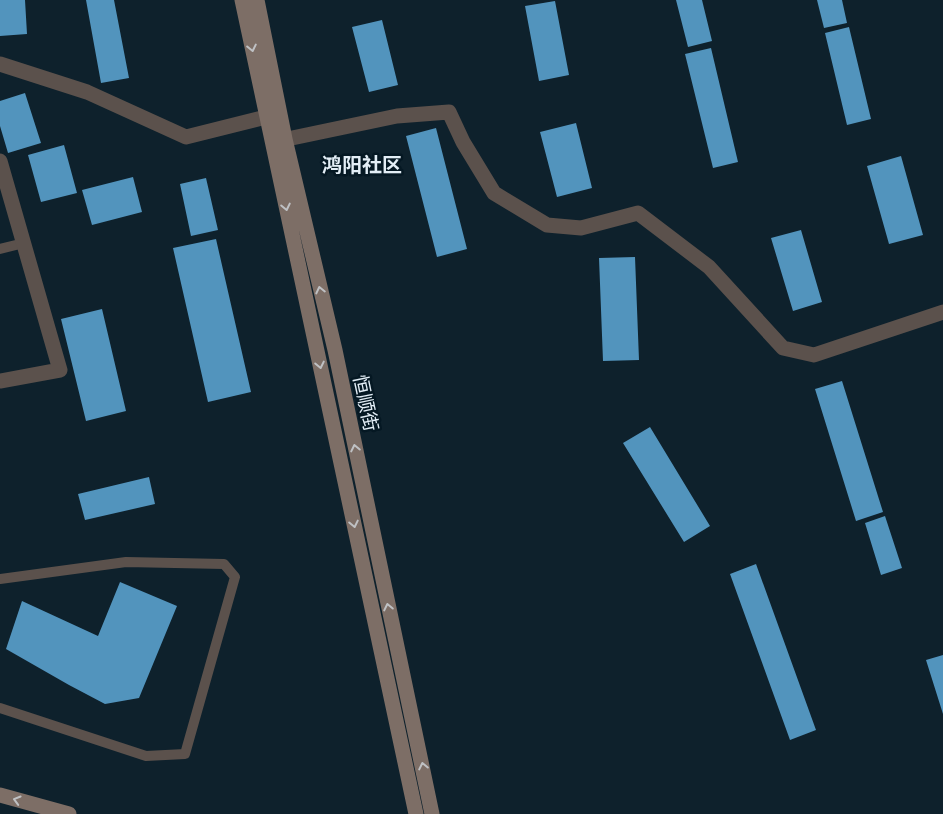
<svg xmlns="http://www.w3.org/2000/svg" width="943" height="814" font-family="'Sofia Sans Condensed','Noto Sans SC',sans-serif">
	<rect width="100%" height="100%" fill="#0e212c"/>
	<!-- building -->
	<path fill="#5294bd" d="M 0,0 L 25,0 L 27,34 L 0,36 Z
		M 86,0 L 114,0 L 129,78 L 101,83 Z
		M 676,0 L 702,0 L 712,41 L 688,47 Z
		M 817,0 L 842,0 L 847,23 L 824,28 Z
		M 555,1 L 569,75 L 539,81 L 525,6 Z
		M 382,20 L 398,85 L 369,92 L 352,27 Z
		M 849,27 L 871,119 L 847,125 L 825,33 Z
		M 711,48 L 738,162 L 713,168 L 685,54 Z
		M 25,93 L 41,143 L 8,153 L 0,126 L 0,101 Z
		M 576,123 L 592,188 L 557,197 L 540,132 Z
		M 436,128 L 467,249 L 437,257 L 406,136 Z
		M 64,145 L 77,193 L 41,202 L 28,155 Z
		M 901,156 L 923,235 L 889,244 L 867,166 Z
		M 133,177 L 142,212 L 92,225 L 82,190 Z
		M 206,178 L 218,230 L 191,236 L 180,184 Z
		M 801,230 L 822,302 L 793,311 L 771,238 Z
		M 216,239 L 251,392 L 208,402 L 173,248 Z
		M 635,257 L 639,360 L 603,361 L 599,258 Z
		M 102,309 L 126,411 L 86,421 L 61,319 Z
		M 842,381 L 883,512 L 856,521 L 815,389 Z
		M 650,427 L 710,526 L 684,542 L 623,443 Z
		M 149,477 L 155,504 L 85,520 L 78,494 Z
		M 885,516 L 902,568 L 881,575 L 865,523 Z
		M 756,564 L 816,730 L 790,740 L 730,574 Z
		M 120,582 L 177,606 L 139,698 L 105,704 L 69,685 L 6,649 L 22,601 L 98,636 Z
		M 943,655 L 943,714 L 926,660 Z"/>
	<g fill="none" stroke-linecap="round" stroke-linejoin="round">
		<!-- lane -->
		<path stroke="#5b514c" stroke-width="10" d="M 0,249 L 24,243
			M 0,579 L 126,562 L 224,564 L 235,577 L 185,754 L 146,756 L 0,708"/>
		<!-- street -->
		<path stroke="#5b514c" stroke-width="15" d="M 0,64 L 87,92 L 186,137 L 266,117
			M 273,142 L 397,116 L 449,112 L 463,142 L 494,193 L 547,225 L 581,228 L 638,213 L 709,267 L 783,348 L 814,355 L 943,312
			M 0,161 L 60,370 L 0,381"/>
		<!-- secondary -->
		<path stroke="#7d6e66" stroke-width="15" d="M 242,0 L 416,814
			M 257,0 L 285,139 L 335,350 L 432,814
			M 0,795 L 69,814"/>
	</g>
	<!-- one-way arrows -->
	<defs><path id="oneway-chevron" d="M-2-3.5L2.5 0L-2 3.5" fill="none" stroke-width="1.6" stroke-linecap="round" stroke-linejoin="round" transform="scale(1.25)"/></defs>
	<g stroke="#bfc1c4">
		<use href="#oneway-chevron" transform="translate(252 48) rotate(78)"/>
		<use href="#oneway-chevron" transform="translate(286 207) rotate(78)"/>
		<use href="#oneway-chevron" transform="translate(320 290) rotate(-103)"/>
		<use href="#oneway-chevron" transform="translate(320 365) rotate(78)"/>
		<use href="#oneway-chevron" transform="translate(355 448) rotate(-102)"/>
		<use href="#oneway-chevron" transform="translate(354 524) rotate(78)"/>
		<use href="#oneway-chevron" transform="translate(388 607) rotate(-102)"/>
		<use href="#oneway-chevron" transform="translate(423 766) rotate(-102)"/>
		<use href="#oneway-chevron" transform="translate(17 800) rotate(-164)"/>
	</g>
	<g text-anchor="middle" stroke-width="5" stroke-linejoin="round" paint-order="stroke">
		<!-- street labels -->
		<g font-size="19" fill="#e3eef6" stroke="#051823">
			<text transform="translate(366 403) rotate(78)" y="7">恒顺街</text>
		</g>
		<!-- neighbourhood labels -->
		<g font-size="20" font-weight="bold" fill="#e3eef6" stroke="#051823">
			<text x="362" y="172">鸿阳社区</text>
		</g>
	</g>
</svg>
